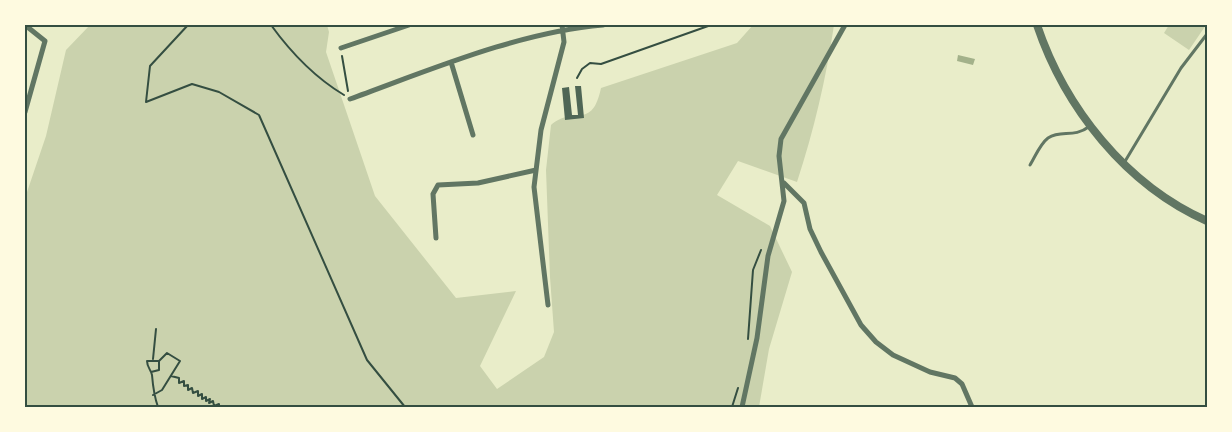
<svg xmlns="http://www.w3.org/2000/svg" width="1232" height="432" font-family="Figtree,sans-serif">
	<rect width="100%" height="100%" fill="#e9edc9"/>
	<!-- green -->
	<path fill="#cad2ad" d="M 90,25 L 327,25 L 329,32 L 326,52 L 375,196 L 456,298 L 516,291 L 480,366 L 497,389 L 544,357 L 554,332 L 550,277 L 546,170 L 551,125 C 574,105 592,131 601,88 L 737,43 L 753,25 L 834,25 C 826,79 814,130 797,182 L 738,161 L 717,195 L 770,226 L 792,272 L 769,349 L 759,407 L 25,407 L 25,198 L 46,136 L 66,50 Z
		M 1169,25 L 1206,25 L 1189,50 L 1164,33 Z"/>
	<!-- water -->
	<path fill="#a3b18a" d="M 958,55 L 975,59 L 973,65 L 957,61 Z"/>
	<!-- building -->
	<path fill="#4f6655" d="M 575,86 L 581,86 L 584,118 L 565,120 L 562,88 L 569,87 L 572,115 L 578,115 Z"/>
	<g fill="none" stroke-linecap="round" stroke-linejoin="round">
		<!-- path -->
		<path stroke="#344e41" stroke-width="2" d="M 188,25 L 150,66 L 146,102 L 192,84 L 219,92 L 259,115 L 367,360 L 405,407
			M 271,25 C 292,54 314,77 344,95
			M 342,56 L 348,91
			M 577,78 L 582,69 L 590,63 L 601,64 L 711,25
			M 748,339 L 753,270 L 761,250
			M 153,359 L 156,329
			M 151,372 L 159,370 L 159,361 L 167,353 L 180,361 L 162,390 L 153,395
			M 171,376 L 179,378 L 179,383 L 184,381 L 184,386 L 188,385 L 188,390 L 192,388 L 193,393 L 198,391 L 198,396 L 202,394 L 202,399 L 206,397 L 206,401 L 210,399 L 209,403 L 213,401 L 214,406 L 219,404 L 219,407
			M 158,407 C 154,396 153,387 152,375 C 151,370 147,367 147,361 L 159,361
			M 222,407 L 223,407
			M 732,407 L 738,388"/>
		<!-- service -->
		<path stroke="#617663" stroke-width="3" d="M 1124,163 L 1181,68 L 1207,34
			M 1030,165 C 1035,157 1040,144 1048,138 C 1062,129 1073,139 1090,126"/>
		<!-- minor -->
		<path stroke="#617663" stroke-width="5" d="M 341,48 L 409,25
			M 451,62 L 473,135
			M 350,99 C 430,70 519,32 603,25
			M 25,112 L 45,41 L 25,25
			M 784,183 L 804,203 L 810,229 L 821,252 L 861,325 L 876,342 L 893,355 L 930,372 L 955,378 L 962,384 L 972,407
			M 436,238 L 433,194 L 438,185 L 478,183 L 536,170
			M 548,305 L 534,187 L 541,130 L 564,42 L 562,25
			M 742,407 L 757,338 L 768,256 L 784,201 L 779,156 L 781,139 L 845,25"/>
		<!-- tertiary -->
		<path stroke="#617663" stroke-width="8" d="M 1037,25 C 1065,108 1126,185 1207,221"/>
	</g>
	<!-- border -->
	<rect width="1232" height="432" fill="none" stroke="#fefae0" stroke-width="52"/>
	<rect x="26" y="26" width="1180" height="380" fill="none" stroke="#344e41" stroke-width="2"/>
</svg>
